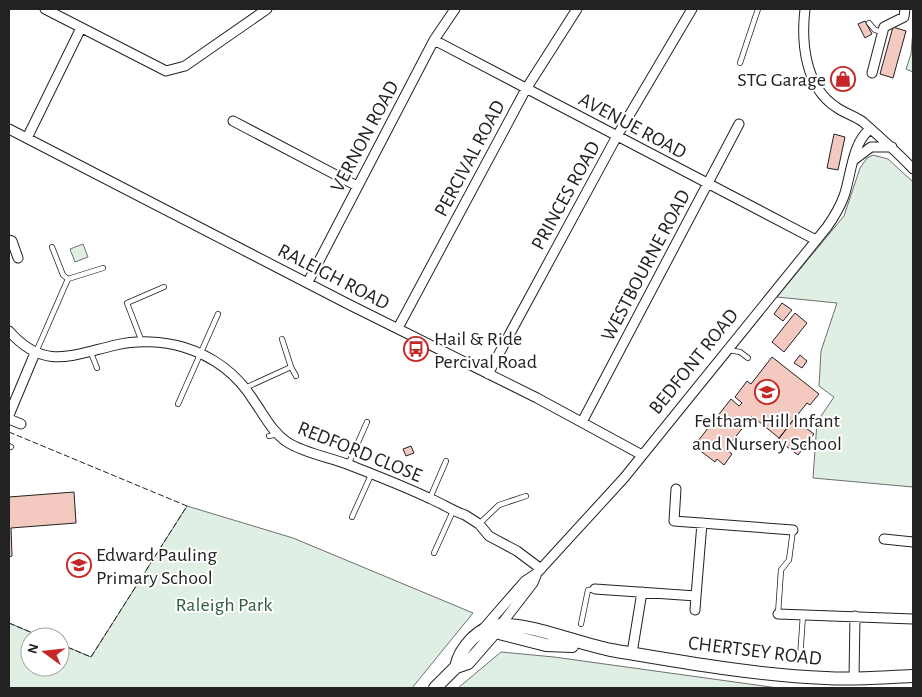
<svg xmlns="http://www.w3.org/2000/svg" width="922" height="697" font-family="'Alegreya Sans',sans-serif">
	<rect width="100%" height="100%" fill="#fff"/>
	<!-- green -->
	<path fill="#e0efe3" stroke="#6f6f6f" d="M 913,30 L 913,72 L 906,69 L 911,54 Z
		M 873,155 L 888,159 L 913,182 L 913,487 L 813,478 L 817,422 L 834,397 L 819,386 L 821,351 L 837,303 L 777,297 L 844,216 L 860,168 L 867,158 Z
		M 83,244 L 88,257 L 75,262 L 70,249 Z
		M 187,506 L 293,538 L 473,613 L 412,688 L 9,688 L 9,623 L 42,637 L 30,637 L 30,667 L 60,667 L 60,644 L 91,657 Z
		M 501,652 L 554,657 L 778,688 L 458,688 Z"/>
	<!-- building -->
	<path fill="#f3c9c0" stroke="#222" d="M 865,21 L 872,34 L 865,38 L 858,24 Z
		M 893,27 L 906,31 L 893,78 L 880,74 Z
		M 833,72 L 854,73 L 854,86 L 833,85 Z
		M 834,134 L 845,137 L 838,170 L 827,168 Z
		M 782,303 L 792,310 L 783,321 L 774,314 Z
		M 795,313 L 807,323 L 784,352 L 772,342 Z
		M 800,355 L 807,361 L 802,368 L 794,363 Z
		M 772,357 L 819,394 L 810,405 L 807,403 L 779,438 L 752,416 L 726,449 L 732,454 L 724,465 L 717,459 L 715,462 L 694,446 L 731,399 L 739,406 L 742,403 L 735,397 L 747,381 L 751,384 Z
		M 794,419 L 814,434 L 798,455 L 778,440 Z
		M 411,446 L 414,453 L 406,456 L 403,449 Z
		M 74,492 L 76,523 L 11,528 L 12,556 L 9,557 L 9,497 Z"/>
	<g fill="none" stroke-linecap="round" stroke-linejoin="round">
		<defs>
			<path id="lane" d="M 869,23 L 875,30 L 883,32
				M 740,63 L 758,9
				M 68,279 L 103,268
				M 142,342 L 127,303 L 164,287
				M 728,350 L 740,352 L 748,358
				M 36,352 L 68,279 L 63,275 L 52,247
				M 91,353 L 97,368
				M 291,367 L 296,376
				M 245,388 L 291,367 L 282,339
				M 178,404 L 218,314
				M 269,436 L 277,434
				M 9,446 L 11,447
				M 348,465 L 367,422
				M 430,498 L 446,461
				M 352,517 L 371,475
				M 479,524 L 499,505 L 526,496
				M 434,553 L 453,511
				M 778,614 L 781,570 L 789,560 L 793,530
				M 581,624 L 588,590 L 595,589
				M 800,658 L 803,615"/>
			<path id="street" d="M 45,9 L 166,71 L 185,66 L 267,9
				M 805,9 C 801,42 805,87 836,107 C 844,113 855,116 863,122 C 880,137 897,152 913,169
				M 434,40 L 816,240
				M 872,73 L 884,27 L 904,17 L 905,9
				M 233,121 L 357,186
				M 9,129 L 348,304 L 537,398 L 642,455
				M 27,138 L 81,28
				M 855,159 L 871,147 L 892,147
				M 9,240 L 12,241 L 18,258
				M 308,282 L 434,40 L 455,9
				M 398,328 L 526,89 L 577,9
				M 9,331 C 44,371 72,355 116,345 C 137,340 163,341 183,347 C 213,356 238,375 254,401 C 264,415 272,432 287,442 C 304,453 328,457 347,464 C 375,475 404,486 431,499 C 443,504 453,511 465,515 L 479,524 L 489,536 L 517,551 L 541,569
				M 488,374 L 617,136 L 692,9
				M 9,415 L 35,353
				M 9,419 L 21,424
				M 582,422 L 739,124
				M 676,489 L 674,521 L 793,530
				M 884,539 L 913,542
				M 595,589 L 696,596 L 702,523
				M 695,610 L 696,596
				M 778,614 L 913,619
				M 499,627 L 533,583 L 537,573
				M 484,628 L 525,581 L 537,573 L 624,478 L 827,227 C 834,217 840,207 844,196 C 851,176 852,144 869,130
				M 632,653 L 642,592
				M 854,678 L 855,616"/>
			<path id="secondary" d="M 456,667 C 460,648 479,626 500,625 C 530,623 579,644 611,650 C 682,662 754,675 826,678 C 855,680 884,677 913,676
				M 435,688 L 456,667 L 468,663 L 495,632 L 546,645 L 572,646"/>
		</defs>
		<!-- lane casing -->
		<use href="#lane" stroke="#222" stroke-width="6"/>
		<!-- street casing -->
		<use href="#street" stroke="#222" stroke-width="11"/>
		<!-- secondary casing -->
		<use href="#secondary" stroke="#222" stroke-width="14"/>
		<!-- lane -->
		<use href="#lane" stroke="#fff" stroke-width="4.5"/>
		<!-- street -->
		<use href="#street" stroke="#fff" stroke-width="9"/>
		<!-- secondary -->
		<use href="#secondary" stroke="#fff" stroke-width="12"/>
		<!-- fence -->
		<path stroke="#222" stroke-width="1" stroke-dasharray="6 2.5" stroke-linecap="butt" d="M 9,432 L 187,506 L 91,657 L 60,644
			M 9,623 L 42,637"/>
	</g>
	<!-- icons -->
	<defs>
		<symbol id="shop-ring" viewBox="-11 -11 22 22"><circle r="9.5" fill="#fff" stroke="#c62828" stroke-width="1.5"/><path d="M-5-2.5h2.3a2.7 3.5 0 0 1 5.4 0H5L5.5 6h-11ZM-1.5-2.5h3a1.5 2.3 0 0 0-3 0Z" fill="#c62828"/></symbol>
		<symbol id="bus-ring" viewBox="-11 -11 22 22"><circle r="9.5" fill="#fff" stroke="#c62828" stroke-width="1.5"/><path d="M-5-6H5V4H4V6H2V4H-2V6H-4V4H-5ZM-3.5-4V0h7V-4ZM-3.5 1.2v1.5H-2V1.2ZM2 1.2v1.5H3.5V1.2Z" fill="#c62828"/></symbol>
		<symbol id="school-ring" viewBox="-11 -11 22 22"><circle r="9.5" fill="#fff" stroke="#c62828" stroke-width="1.5"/><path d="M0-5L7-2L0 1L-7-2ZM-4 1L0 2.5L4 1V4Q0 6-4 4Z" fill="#c62828"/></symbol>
	</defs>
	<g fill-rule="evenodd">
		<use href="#shop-ring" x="829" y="65" width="28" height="28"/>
		<use href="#bus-ring" x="402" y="335" width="28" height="28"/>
		<use href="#school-ring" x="753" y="378" width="28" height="28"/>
		<use href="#school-ring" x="65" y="551" width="28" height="28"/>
	</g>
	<g text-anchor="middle" stroke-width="4" stroke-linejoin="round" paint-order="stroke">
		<!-- poi labels -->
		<g font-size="20" fill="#222" stroke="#fff" text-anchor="start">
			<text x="826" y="86" text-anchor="end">STG Garage</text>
			<text x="434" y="345">Hail &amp; Ride<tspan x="434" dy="23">Percival Road</tspan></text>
			<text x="767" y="427" text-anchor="middle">Feltham Hill Infant<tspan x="767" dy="23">and Nursery School</tspan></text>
			<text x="96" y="561">Edward Pauling<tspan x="96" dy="23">Primary School</tspan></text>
		</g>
		<!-- street labels -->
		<g font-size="20" fill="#222" stroke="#fff">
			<text transform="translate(633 125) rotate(28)" y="7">AVENUE ROAD</text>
			<text transform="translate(364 136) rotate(-62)" y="7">VERNON ROAD</text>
			<text transform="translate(469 158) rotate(-62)" y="7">PERCIVAL ROAD</text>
			<text transform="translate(565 195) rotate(-61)" y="7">PRINCES ROAD</text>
			<text transform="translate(645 265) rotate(-62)" y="7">WESTBOURNE ROAD</text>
			<text transform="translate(334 276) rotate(27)" y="7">RALEIGH ROAD</text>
			<text transform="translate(693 361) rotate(-51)" y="7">BEDFONT ROAD</text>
			<text transform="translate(360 451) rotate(22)" y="7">REDFORD CLOSE</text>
			<text transform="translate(755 650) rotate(7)" y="7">CHERTSEY ROAD</text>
		</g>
		<!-- park labels -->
		<g font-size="20" fill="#2f5e38" stroke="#fff">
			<text x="224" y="611">Raleigh Park</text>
		</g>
	</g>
	<!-- border -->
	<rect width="922" height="697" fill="none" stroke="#222222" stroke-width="20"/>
	<!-- north arrow -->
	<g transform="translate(45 652) rotate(285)"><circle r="24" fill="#ffffff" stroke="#a7a7a7"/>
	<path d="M0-4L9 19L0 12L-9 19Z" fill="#c62828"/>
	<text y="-8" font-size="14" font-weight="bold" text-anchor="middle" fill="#222222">N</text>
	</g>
</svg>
